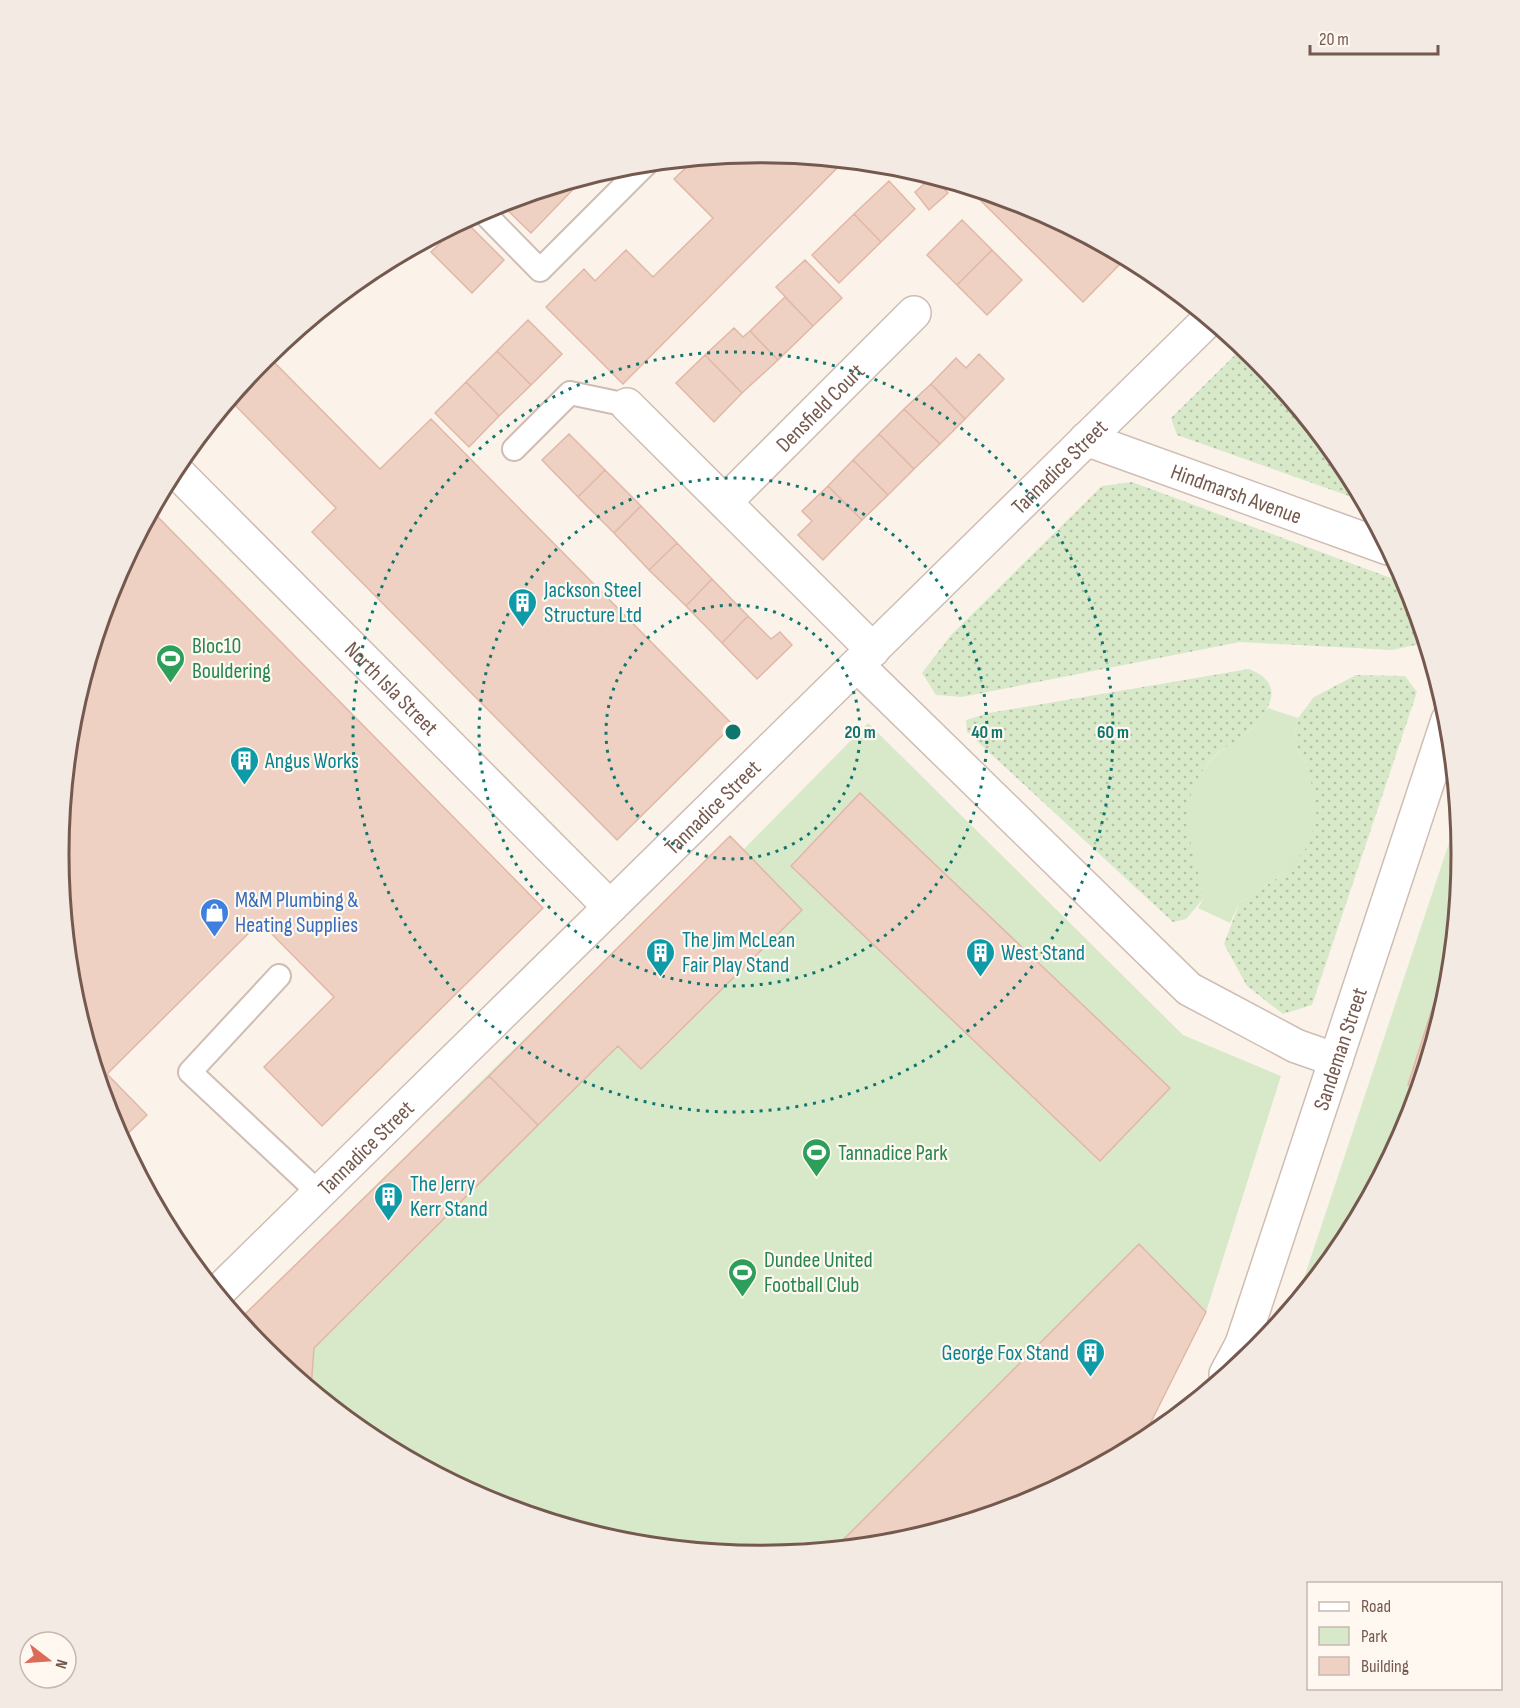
<svg xmlns="http://www.w3.org/2000/svg" width="1520" height="1708" font-family="'Sofia Sans Condensed',sans-serif">
	<defs>
		<pattern id="grass-dots" width="8" height="8" patternUnits="userSpaceOnUse" patternTransform="scale(1.5)"><rect width="8" height="8" fill="#d8e9c9"/><path d="M2 2h.1M6 6h.1" fill="none" stroke="#b4c0a6" stroke-width="1.8" stroke-linecap="round"/></pattern>
	</defs>
	<rect width="100%" height="100%" fill="#fbf3ea"/>
	<!-- grass -->
	<path fill="url(#grass-dots)" d="M 1243,347 L 1256,358 L 1343,465 L 1363,501 L 1177,435 L 1171,418 Z
		M 1132,482 L 1407,584 L 1425,640 L 1420,644 L 1392,650 L 1240,642 L 962,697 L 936,695 L 922,673 L 951,635 L 1102,486 Z
		M 1249,669 C 1286,683 1271,710 1249,731 C 1241,740 1228,745 1219,752 C 1207,762 1193,783 1191,799 C 1187,815 1200,879 1204,898 L 1186,919 L 1173,922 L 967,732 L 966,720 L 989,713 Z
		M 1356,675 L 1405,676 L 1417,692 L 1312,1005 L 1283,1014 L 1247,986 L 1224,944 L 1239,904 L 1284,873 L 1308,768 L 1294,743 L 1298,718 L 1314,697 Z"/>
	<!-- green -->
	<path fill="#d8e9c9" d="M 1268,708 L 1298,718 L 1294,743 L 1308,768 L 1317,810 L 1309,845 L 1284,873 L 1239,904 L 1230,923 L 1198,908 L 1204,898 C 1193,843 1168,803 1217,754 C 1225,746 1238,741 1247,733 C 1255,726 1262,716 1268,708 Z
		M 868,723 L 1183,1035 L 1281,1076 L 1206,1312 L 1141,1442 L 1028,1502 L 897,1542 L 760,1555 L 623,1542 L 491,1502 L 370,1437 L 264,1350 L 239,1320 L 730,836 L 744,849 Z
		M 1458,816 L 1461,854 L 1448,991 L 1408,1123 L 1343,1244 L 1296,1302 Z"/>
	<!-- building -->
	<path fill="#efd1c3" stroke="#e1b7a5" stroke-width="1.5" d="M 760,153 L 844,161 L 623,384 L 546,307 L 584,269 L 595,281 L 626,250 L 653,277 L 713,218 L 674,179 L 695,159 Z
		M 585,177 L 531,233 L 500,203 Z
		M 932,177 L 948,193 L 929,210 L 915,192 Z
		M 889,181 L 915,209 L 881,242 L 854,214 Z
		M 968,188 L 1029,206 L 1099,243 L 1120,264 L 1083,302 Z
		M 854,214 L 881,242 L 839,283 L 812,255 Z
		M 464,220 L 504,260 L 472,293 L 431,252 Z
		M 962,220 L 992,250 L 957,285 L 927,255 Z
		M 992,250 L 1022,280 L 987,315 L 957,285 Z
		M 805,260 L 842,298 L 813,326 L 776,287 Z
		M 785,297 L 813,326 L 778,360 L 750,331 Z
		M 528,320 L 562,354 L 531,385 L 497,351 Z
		M 734,328 L 743,337 L 750,331 L 778,360 L 742,393 L 705,355 Z
		M 497,351 L 531,385 L 499,416 L 466,382 Z
		M 979,354 L 1004,379 L 965,419 L 931,384 L 956,358 L 966,368 Z
		M 267,355 L 380,469 L 431,419 L 733,725 L 617,840 L 312,532 L 336,508 L 230,400 Z
		M 705,355 L 742,393 L 714,422 L 676,383 Z
		M 466,382 L 499,416 L 469,447 L 435,413 Z
		M 931,384 L 965,419 L 940,444 L 904,409 Z
		M 904,409 L 940,444 L 914,469 L 879,434 Z
		M 569,434 L 605,470 L 578,497 L 542,460 Z
		M 879,434 L 914,469 L 888,495 L 853,460 Z
		M 853,460 L 888,495 L 862,520 L 828,486 Z
		M 605,470 L 641,506 L 614,533 L 578,497 Z
		M 828,486 L 862,520 L 823,560 L 798,535 L 812,521 L 802,511 Z
		M 641,506 L 677,543 L 649,570 L 614,533 Z
		M 152,511 L 543,908 L 322,1126 L 264,1067 L 334,997 L 260,922 L 107,1074 L 147,1115 L 121,1140 L 112,1122 L 72,991 L 59,854 L 72,717 L 112,585 Z
		M 677,543 L 712,579 L 686,606 L 649,570 Z
		M 712,579 L 748,616 L 722,643 L 686,606 Z
		M 748,616 L 771,639 L 780,632 L 792,645 L 757,679 L 722,643 Z
		M 860,793 L 1170,1088 L 1100,1161 L 791,866 Z
		M 730,836 L 802,910 L 641,1069 L 618,1046 L 538,1125 L 489,1076 Z
		M 1449,956 L 1448,991 L 1418,1088 L 1408,1085 Z
		M 489,1076 L 538,1125 L 314,1348 L 311,1389 L 264,1350 L 239,1320 Z
		M 1394,1130 L 1403,1133 L 1379,1178 Z
		M 1139,1244 L 1206,1312 L 1141,1442 L 1028,1502 L 897,1542 L 835,1548 Z"/>
	<g fill="none" stroke-linecap="round" stroke-linejoin="round">
		<defs>
			<path id="lane" d="M 482,211 L 540,270 L 646,164
				M 514,449 L 570,393 L 627,405
				M 279,976 L 190,1072 L 319,1193"/>
			<g id="street">
				<path d="M 627,405 L 873,650"/>
				<path id="s1" d="M 1086,439 L 1388,548"/>
				<path id="s2" d="M 174,469 L 610,907"/>
				<path id="s3" d="M 725,502 L 914,313"/>
				<path d="M 857,665 L 1189,989 L 1296,1046 L 1336,1060"/>
				<path id="s4" d="M 217,1293 L 1209,319"/>
				<path id="s5" d="M 1226,1374 L 1242,1344 L 1448,720"/>
			</g>
		</defs>
		<!-- lane casing -->
		<use href="#lane" stroke="#cfbdb3" stroke-width="26"/>
		<!-- street casing -->
		<use href="#street" stroke="#cfbdb3" stroke-width="36"/>
		<!-- lane -->
		<use href="#lane" stroke="#fff" stroke-width="22"/>
		<!-- street -->
		<use href="#street" stroke="#fff" stroke-width="33"/>
	</g>
	<!-- distance rings -->
	<g fill="none" stroke="#0f766e" stroke-width="3" stroke-dasharray="3 6">
		<circle cx="733" cy="732" r="127"/>
		<circle cx="733" cy="732" r="254"/>
		<circle cx="733" cy="732" r="380"/>
	</g>
	<!-- icons -->
	<defs>
		<symbol id="building-pin" viewBox="-11 -11 22 30"><path d="M0 17L-7.5 6A9.5 9.5 0 1 1 7.5 6Z" fill="#0f9aa8" stroke="#fef8f0"/><path d="M-4-6H4V6H1V3H-1V6H-4ZM-2.5-4.3h1.7v1.8h-1.7ZM.8-4.3h1.7v1.8H.8ZM-2.5-1h1.7V.8h-1.7ZM.8-1h1.7V.8H.8Z" fill="#fff"/></symbol>
		<symbol id="stadium-pin" viewBox="-11 -11 22 30"><path d="M0 17L-7.5 6A9.5 9.5 0 1 1 7.5 6Z" fill="#2e9e5b" stroke="#fef8f0"/><path d="M0-5a6.5 5 0 1 0 0 10a6.5 5 0 1 0 0-10ZM-3.5-1.8h7v3.6h-7Z" fill="#fff"/></symbol>
		<symbol id="shop-pin" viewBox="-11 -11 22 30"><path d="M0 17L-7.5 6A9.5 9.5 0 1 1 7.5 6Z" fill="#3f7fe0" stroke="#fef8f0"/><path d="M-5-2.5h2.3a2.7 3.5 0 0 1 5.4 0H5L5.5 6h-11ZM-1.5-2.5h3a1.5 2.3 0 0 0-3 0Z" fill="#fff"/></symbol>
	</defs>
	<g fill-rule="evenodd">
		<use href="#building-pin" x="506" y="586" width="33" height="45"/>
		<use href="#stadium-pin" x="154" y="642" width="33" height="45"/>
		<use href="#building-pin" x="228" y="744" width="33" height="45"/>
		<use href="#shop-pin" x="198" y="896" width="33" height="45"/>
		<use href="#building-pin" x="644" y="936" width="33" height="45"/>
		<use href="#building-pin" x="964" y="936" width="33" height="45"/>
		<use href="#stadium-pin" x="800" y="1136" width="33" height="45"/>
		<use href="#building-pin" x="372" y="1180" width="33" height="45"/>
		<use href="#stadium-pin" x="726" y="1256" width="33" height="45"/>
		<use href="#building-pin" x="1074" y="1336" width="33" height="45"/>
	</g>
	<g text-anchor="middle" stroke-width="4.5" stroke-linejoin="round" paint-order="stroke">
		<!-- street labels -->
		<g font-size="22" fill="#75594f" stroke="#fef8f0">
			<text dy="8" stroke="none"><textPath href="#s3" startOffset="134">Densfield Court</textPath></text>
			<text dy="8" stroke="none"><textPath href="#s4" startOffset="1180">Tannadice Street</textPath></text>
			<text dy="8" stroke="none"><textPath href="#s1" startOffset="160">Hindmarsh Avenue</textPath></text>
			<text dy="8" stroke="none"><textPath href="#s2" startOffset="309">North Isla Street</textPath></text>
			<text dy="8" stroke="none"><textPath href="#s4" startOffset="694">Tannadice Street</textPath></text>
			<text dy="8" stroke="none"><textPath href="#s5" startOffset="345">Sandeman Street</textPath></text>
			<text dy="8" stroke="none"><textPath href="#s4" startOffset="208">Tannadice Street</textPath></text>
		</g>
		<!-- culture labels -->
		<g font-size="22" fill="#0d838f" stroke="#fef8f0" text-anchor="start">
			<text x="544" y="597">Jackson Steel<tspan x="544" dy="25">Structure Ltd</tspan></text>
			<text x="265" y="768">Angus Works</text>
			<text x="682" y="947">The Jim McLean<tspan x="682" dy="25">Fair Play Stand</tspan></text>
			<text x="1001" y="960">West Stand</text>
			<text x="410" y="1191">The Jerry<tspan x="410" dy="25">Kerr Stand</tspan></text>
			<text x="1069" y="1360" text-anchor="end">George Fox Stand</text>
		</g>
		<!-- leisure labels -->
		<g font-size="22" fill="#27864d" stroke="#fef8f0" text-anchor="start">
			<text x="192" y="653">Bloc10<tspan x="192" dy="25">Bouldering</tspan></text>
			<text x="838" y="1160">Tannadice Park</text>
			<text x="764" y="1267">Dundee United<tspan x="764" dy="25">Football Club</tspan></text>
		</g>
		<!-- shop labels -->
		<g font-size="22" fill="#366cbe" stroke="#fef8f0" text-anchor="start">
			<text x="235" y="907">M&amp;M Plumbing &amp;<tspan x="235" dy="25">Heating Supplies</tspan></text>
		</g>
	</g>
	<!-- crop -->
	<path d="M0 0H1520V1708H0ZM69 854a691 691 0 1 1 1382 0a691 691 0 1 1-1382 0Z" fill="#f3ebe3" fill-rule="evenodd"/>
	<path fill="none" stroke="#75594f" stroke-width="3" d="M69 854a691 691 0 1 1 1382 0a691 691 0 1 1-1382 0Z"/>
	<circle cx="733" cy="732" r="9" fill="#0f766e" stroke="#fef8f0" stroke-width="3"/>
	<g font-size="18" text-anchor="middle" font-weight="bold" fill="#0f766e" stroke="#fef8f0" stroke-width="4.5" stroke-linejoin="round" paint-order="stroke">
		<text x="860" y="738">20 m</text>
		<text x="987" y="738">40 m</text>
		<text x="1113" y="738">60 m</text>
	</g>
	<!-- legend -->
	<rect x="1307" y="1582" width="195" height="108" fill="#fef8f0" stroke="#c7b8b0" stroke-width="1.5"/>
	<rect x="1319" y="1602" width="30" height="9" fill="#ffffff" stroke="#c7b8b0" stroke-width="1.5"/>
	<text x="1361" y="1612" font-size="18" fill="#75594f">Road</text>
	<rect x="1319" y="1627" width="30" height="18" fill="#d8e9c9" stroke="#c7b8b0" stroke-width="1.5"/>
	<text x="1361" y="1642" font-size="18" fill="#75594f">Park</text>
	<rect x="1319" y="1657" width="30" height="18" fill="#efd1c3" stroke="#c7b8b0" stroke-width="1.5"/>
	<text x="1361" y="1672" font-size="18" fill="#75594f">Building</text>
	<!-- north arrow -->
	<g transform="translate(48 1660) rotate(107)"><circle r="28" fill="#fef8f0" stroke="#c7b8b0" stroke-width="1.5"/>
	<path d="M0-4.5L10 22L0 15L-10 22Z" fill="#dc6b58"/>
	<text y="-9" font-size="16" font-weight="bold" text-anchor="middle" fill="#75594f">N</text>
	</g>
	<!-- scale -->
	<path d="M1310 45v9h128v-9" fill="none" stroke="#75594f" stroke-width="3"/>
	<text x="1319" y="45" font-size="18" fill="#75594f" stroke="#fef8f0" stroke-width="4.5" paint-order="stroke">20 m</text>
</svg>
